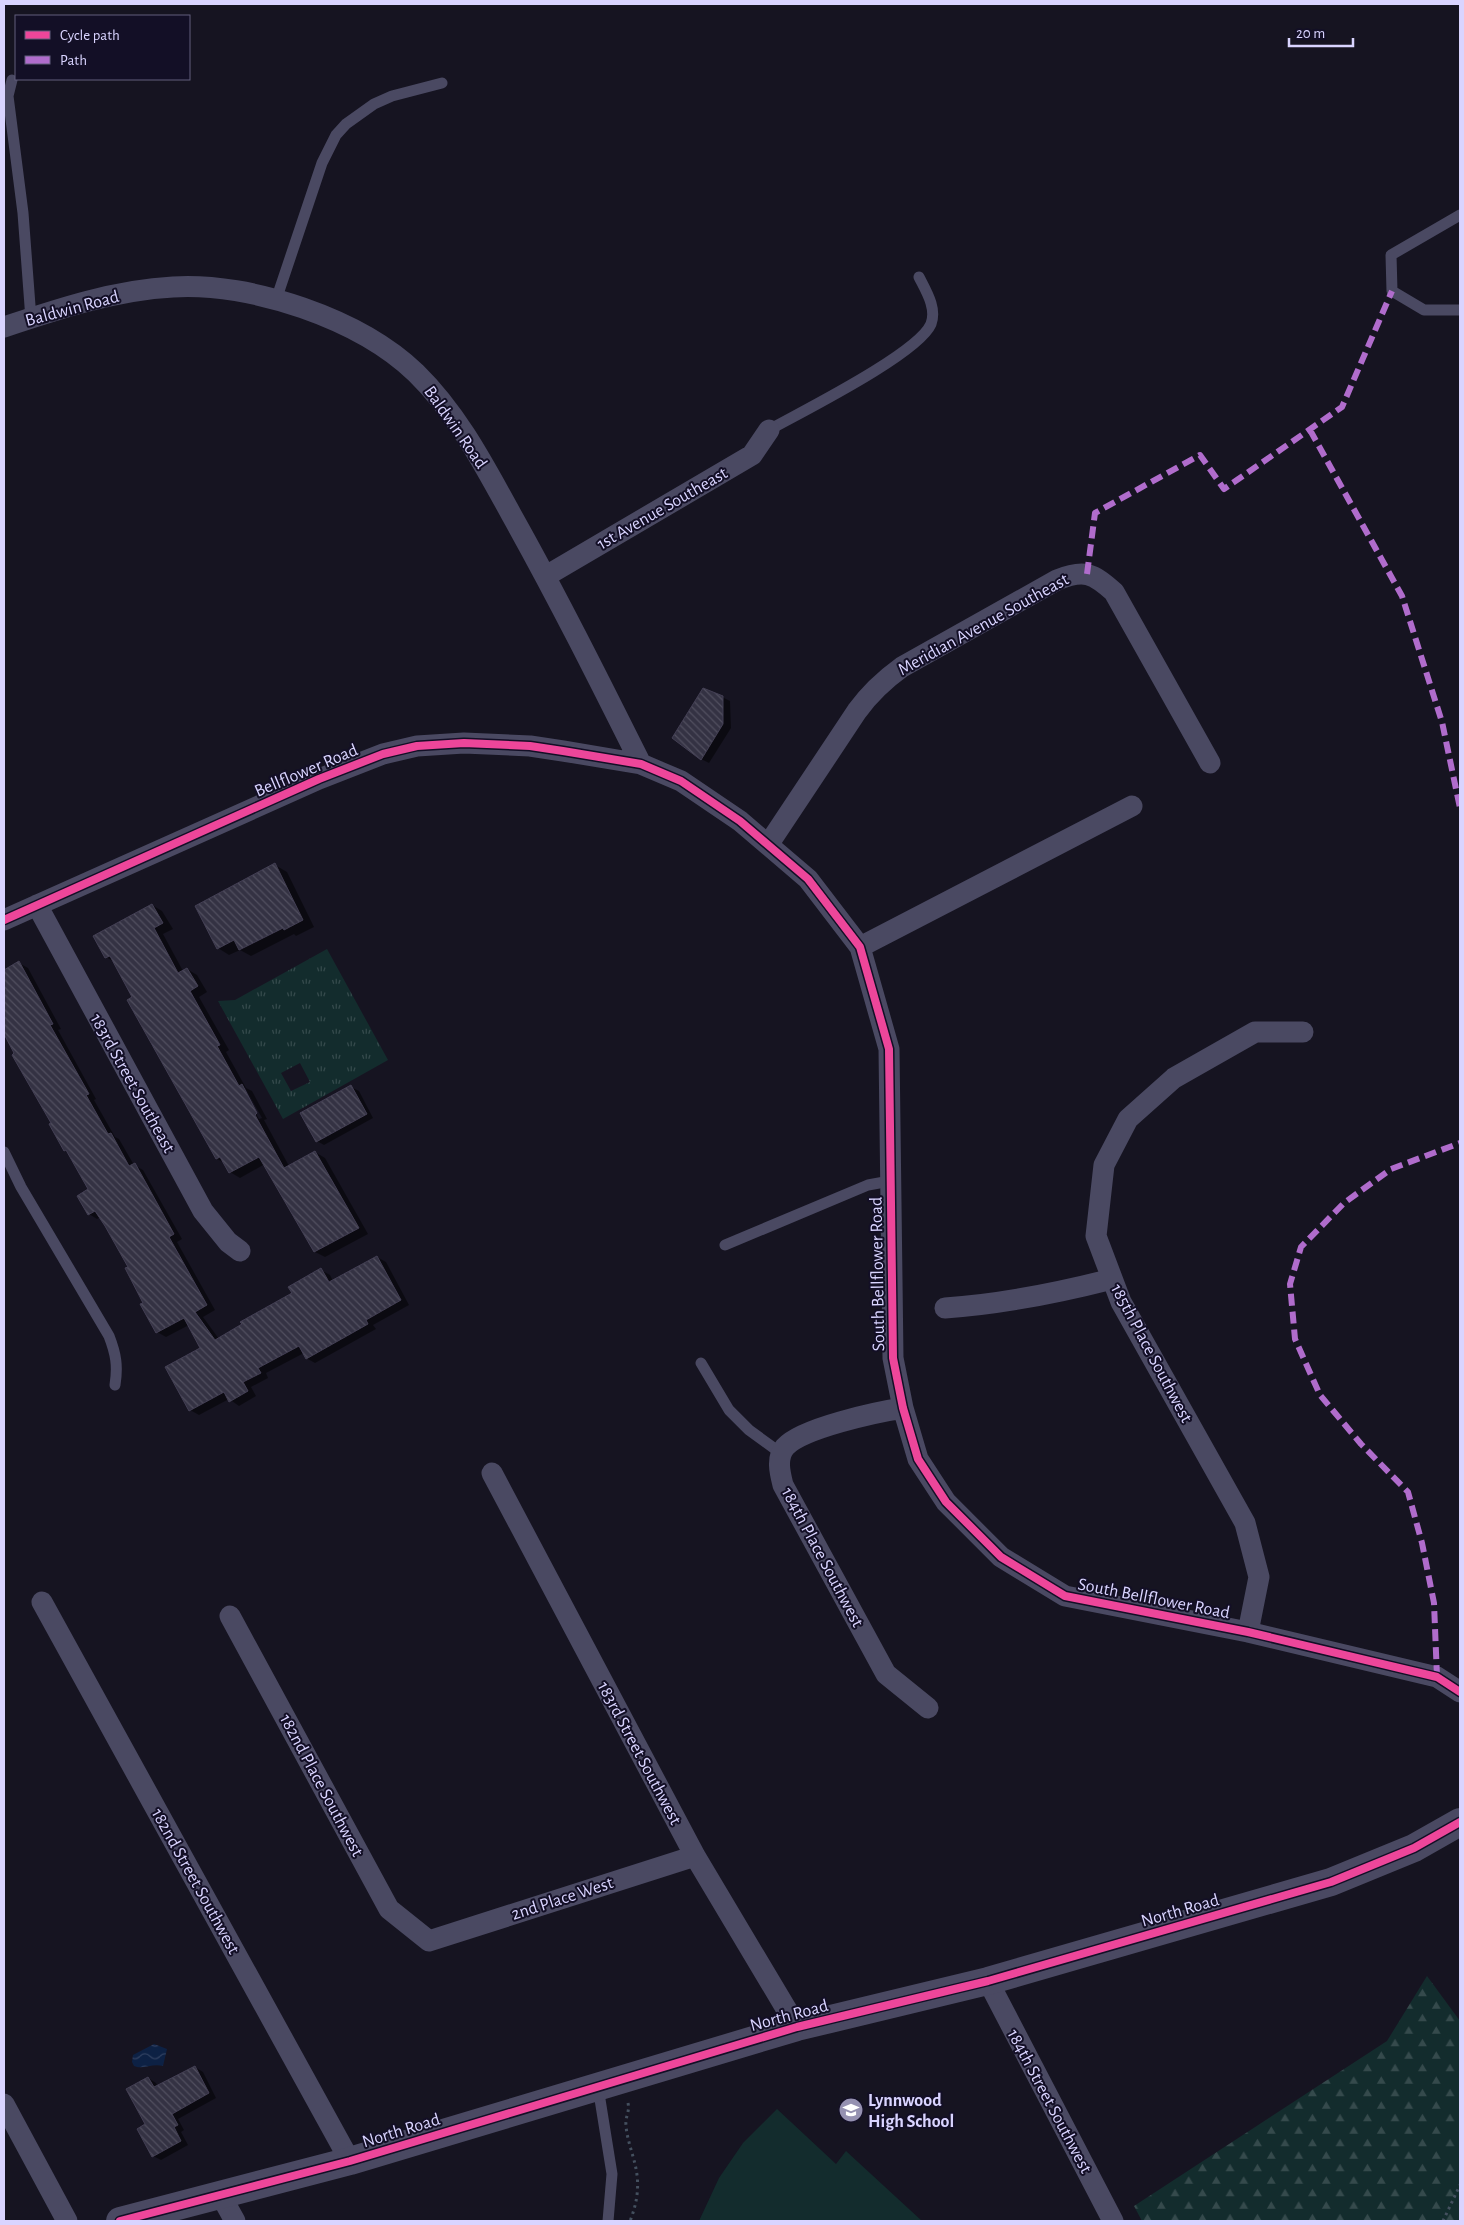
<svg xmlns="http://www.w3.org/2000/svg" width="1464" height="2225" font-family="'Alegreya Sans',sans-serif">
	<defs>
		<pattern id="forest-firs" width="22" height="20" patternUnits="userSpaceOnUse" patternTransform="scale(1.25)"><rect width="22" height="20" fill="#132c2d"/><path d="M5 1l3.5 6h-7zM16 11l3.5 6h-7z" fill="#354a4c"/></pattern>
		<pattern id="park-tufts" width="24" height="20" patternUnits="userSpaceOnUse" patternTransform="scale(1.25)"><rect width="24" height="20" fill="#132c2d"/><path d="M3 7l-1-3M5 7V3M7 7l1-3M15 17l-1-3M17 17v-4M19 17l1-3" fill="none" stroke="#354a4c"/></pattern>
		<pattern id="water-waves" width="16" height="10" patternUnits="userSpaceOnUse" patternTransform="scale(1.25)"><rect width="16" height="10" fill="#0d2144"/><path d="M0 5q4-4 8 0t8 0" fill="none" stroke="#304060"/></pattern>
		<pattern id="building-back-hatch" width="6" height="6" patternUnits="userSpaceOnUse" patternTransform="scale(1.25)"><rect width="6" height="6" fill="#343243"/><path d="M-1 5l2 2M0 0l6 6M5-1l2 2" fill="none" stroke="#514f5f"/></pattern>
	</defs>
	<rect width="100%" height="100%" fill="#161421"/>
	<!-- grass -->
	<path fill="#132c2d" d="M 777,2109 L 836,2164 L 846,2151 L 922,2221 L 699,2221 L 719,2178 L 743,2143 Z"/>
	<!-- forest -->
	<path fill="url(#forest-firs)" d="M 1427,1976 L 1460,2021 L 1460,2221 L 1142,2221 L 1134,2206 L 1387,2041 Z"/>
	<!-- park -->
	<path fill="url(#park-tufts)" fill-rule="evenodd" d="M 327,949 L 388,1060 L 283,1119 L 218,1001 L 235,1000 ZM 300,1063 L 310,1082 L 291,1091 L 281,1073 Z"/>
	<!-- water -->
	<path fill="url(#water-waves)" d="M 154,2044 L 167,2049 L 163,2066 C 152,2063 143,2070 134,2066 L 132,2062 L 133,2055 Z"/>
	<!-- shadow -->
	<path fill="#0007" fill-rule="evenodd" d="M 722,697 L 730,701 L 731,728 L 709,763 L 701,759 Z
		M 275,865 L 287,872 L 314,927 L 296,936 L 294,934 L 251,956 L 240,950 L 229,955 L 218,948 Z
		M 152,905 L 162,911 L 173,929 L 163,934 L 183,971 L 187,969 L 197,975 L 207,992 L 199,997 L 229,1050 L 226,1052 L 246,1088 L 252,1091 L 267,1119 L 264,1120 L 289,1166 L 315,1152 L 325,1158 L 368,1234 L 325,1257 L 315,1252 L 265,1164 L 240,1178 L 230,1172 L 225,1163 L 217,1159 L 129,1000 L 134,998 L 116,963 L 106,957 ZM 242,1088 L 245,1088 L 262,1118 L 259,1119 Z
		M 19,963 L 28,968 L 61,1029 L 58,1030 L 96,1099 L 94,1100 L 115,1137 L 119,1139 L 134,1165 L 143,1170 L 182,1239 L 177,1242 L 215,1310 L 203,1317 L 219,1339 L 294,1294 L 321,1270 L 330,1275 L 333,1281 L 377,1257 L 386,1262 L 409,1305 L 373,1325 L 376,1329 L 315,1363 L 306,1358 L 304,1353 L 266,1373 L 268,1378 L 251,1387 L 256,1396 L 239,1406 L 229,1399 L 199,1415 L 190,1410 L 167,1368 L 202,1348 L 189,1325 L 166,1337 L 157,1332 L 129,1267 L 101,1217 L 97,1219 L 89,1214 L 90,1190 L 69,1153 L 65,1150 L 4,1031 L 4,972 Z
		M 351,1087 L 359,1091 L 373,1118 L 324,1145 L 317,1141 Z
		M 195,2067 L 203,2072 L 216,2098 L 178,2119 L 184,2130 L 181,2132 L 188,2145 L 161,2160 L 153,2156 L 146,2125 L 148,2078 L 156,2083 L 158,2087 Z"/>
	<!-- building -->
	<path fill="url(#building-back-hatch)" stroke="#433f54" d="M 703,688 L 723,696 L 723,724 L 701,760 L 672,738 Z
		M 275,863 L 303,920 L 284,930 L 283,928 L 239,950 L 234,940 L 217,949 L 195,906 Z
		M 152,904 L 163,923 L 154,928 L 178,973 L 187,968 L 198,986 L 190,991 L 220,1045 L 217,1046 L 239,1086 L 242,1084 L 257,1113 L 255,1115 L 284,1168 L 315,1151 L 359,1228 L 314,1252 L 259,1157 L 229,1173 L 220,1157 L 216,1159 L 127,1000 L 132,997 L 110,956 L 105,958 L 93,936 Z
		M 19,961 L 53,1024 L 50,1025 L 89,1094 L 86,1095 L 108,1134 L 111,1133 L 129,1166 L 135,1163 L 174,1234 L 169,1237 L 207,1305 L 195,1312 L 215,1340 L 242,1324 L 240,1322 L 292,1293 L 288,1287 L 321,1268 L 329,1282 L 377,1256 L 401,1300 L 366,1320 L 368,1324 L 306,1359 L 299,1346 L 258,1368 L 261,1373 L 243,1382 L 248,1391 L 229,1402 L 224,1392 L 189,1411 L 165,1367 L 200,1348 L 184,1318 L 156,1333 L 140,1304 L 143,1303 L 125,1268 L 128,1267 L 105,1226 L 95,1211 L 88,1215 L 77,1196 L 88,1189 L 66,1150 L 64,1151 L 49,1124 L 51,1123 L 12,1055 L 14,1053 L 4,1034 L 4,970 Z
		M 351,1085 L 367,1114 L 316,1142 L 300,1113 Z
		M 195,2066 L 209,2093 L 172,2114 L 178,2125 L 174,2127 L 181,2141 L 152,2157 L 137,2129 L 145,2124 L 126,2089 L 148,2077 L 154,2087 Z"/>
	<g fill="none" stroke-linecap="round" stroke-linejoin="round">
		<!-- path -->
		<path stroke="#44505f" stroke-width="3" stroke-dasharray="2.5 4" stroke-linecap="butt" d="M 628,2103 C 630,2112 625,2117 626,2125 C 627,2142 635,2158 637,2175 C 639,2191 636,2206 630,2221
			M 1443,2221 L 1460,2185"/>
		<!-- service -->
		<path stroke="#4a4962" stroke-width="11" d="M 12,80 L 8,96 L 23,213 L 31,319
			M 1460,215 L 1391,255 L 1392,291 L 1424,310 L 1460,310
			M 276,300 L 322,163 L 336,135 L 346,124 L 374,104 L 392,96 L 442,83
			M 769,430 C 801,412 918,354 931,324 C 937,308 926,291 919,277
			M 4,1152 L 21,1187 L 109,1336 C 116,1354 118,1366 115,1385
			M 725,1245 L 868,1185 L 890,1181
			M 701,1363 L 729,1410 L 749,1430 L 782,1454
			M 598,2087 L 612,2174 L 608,2221"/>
		<!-- minor -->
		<path stroke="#4a4962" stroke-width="21" d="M 4,327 C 58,309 115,290 173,287 C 251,282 360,319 416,373 C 457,413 484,465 511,514 C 557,596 599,680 641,764
			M 546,576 L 752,455 L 769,430
			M 768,845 L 857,711 C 870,693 884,680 902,667 L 1057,580 C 1084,569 1093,573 1114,592 L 1210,763
			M 37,905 L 203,1211 L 228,1242 L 240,1251
			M 4,920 L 319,779 L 383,754 L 417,746 L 464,743 L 530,746 L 563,751 L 641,764 L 681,781 L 740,821 L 808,879 L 860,947 L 889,1049 L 893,1358 L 903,1408 L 918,1459 L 946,1502 L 1001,1557 L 1065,1596 L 1248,1632 L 1437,1677 L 1460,1692
			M 860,947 L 1132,806
			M 945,1308 C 1003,1304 1057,1293 1112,1279
			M 903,1408 C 877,1412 802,1428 785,1447 C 776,1458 780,1473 783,1485 L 886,1674 L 928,1708
			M 492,1473 L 695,1856 L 797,2027
			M 42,1602 L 350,2161
			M 230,1616 L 389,1909 L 429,1941 L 695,1856
			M 1248,1632 L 1259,1577 L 1245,1523 L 1121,1302 L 1096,1236 L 1104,1165 L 1128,1119 L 1174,1078 L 1255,1032 L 1303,1032
			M 988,1981 L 1113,2221
			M 4,2104 L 67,2221
			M 220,2194 L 235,2221"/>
		<!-- tertiary -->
		<path stroke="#4a4962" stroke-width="28" d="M 120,2221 L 350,2161 L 797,2027 L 988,1981 L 1331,1882 L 1414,1848 L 1460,1822"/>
		<!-- quiet -->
		<path stroke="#b06ccc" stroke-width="6" stroke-dasharray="12 6" stroke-linecap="butt" d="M 1310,430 L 1402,596 L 1442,722 L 1460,808
			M 1087,574 L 1095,513 L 1200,455 L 1224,489 L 1342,407 L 1392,291
			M 1437,1677 L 1434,1603 L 1422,1543 L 1408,1492 L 1361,1444 L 1320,1395 L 1295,1339 L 1290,1284 L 1301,1247 L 1344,1203 L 1391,1169 L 1460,1143"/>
		<defs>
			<path id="cycleway" d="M 4,920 L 319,779 L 383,754 L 417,746 L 464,743 L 530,746 L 563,751 L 641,764 L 681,781 L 740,821 L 808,879 L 860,947 L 889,1049 L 893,1358 L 903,1408 L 918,1459 L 946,1502 L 1001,1557 L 1065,1596 L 1248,1632 L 1437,1677 L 1460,1692
				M 120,2221 L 350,2161 L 797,2027 L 988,1981 L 1331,1882 L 1414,1848 L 1460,1822"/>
		</defs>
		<!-- cycleway casing -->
		<use href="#cycleway" stroke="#130f26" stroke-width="11"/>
		<!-- cycleway -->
		<use href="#cycleway" stroke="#ed469a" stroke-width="8"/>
	</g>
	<!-- icons -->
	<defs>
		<symbol id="school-disc" viewBox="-11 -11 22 22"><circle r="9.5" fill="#9591b1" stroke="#130f26"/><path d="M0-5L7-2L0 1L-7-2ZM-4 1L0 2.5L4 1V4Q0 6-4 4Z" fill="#fff"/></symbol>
	</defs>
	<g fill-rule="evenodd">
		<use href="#school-disc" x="837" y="2096" width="28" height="28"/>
	</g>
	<g text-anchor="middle" stroke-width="4" stroke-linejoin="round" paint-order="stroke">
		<!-- street labels -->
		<g font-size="18" fill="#d9d4ff" stroke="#130f26">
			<text transform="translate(72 308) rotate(-15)" y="6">Baldwin Road</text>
			<text transform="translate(456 427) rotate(55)" y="6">Baldwin Road</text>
			<text transform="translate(662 508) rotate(-30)" y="6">1st Avenue Southeast</text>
			<text transform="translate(983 624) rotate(-29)" y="6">Meridian Avenue Southeast</text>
			<text transform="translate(306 770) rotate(-23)" y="6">Bellflower Road</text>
			<text transform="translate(133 1083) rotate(61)" y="6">183rd Street Southeast</text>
			<text transform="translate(877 1274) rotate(-91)" y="6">South Bellflower Road</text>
			<text transform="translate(1152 1353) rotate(62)" y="6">185th Place Southwest</text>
			<text transform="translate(823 1557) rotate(62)" y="6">184th Place Southwest</text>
			<text transform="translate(1154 1598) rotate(11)" y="6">South Bellflower Road</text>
			<text transform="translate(640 1753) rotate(62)" y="6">183rd Street Southwest</text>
			<text transform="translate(322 1785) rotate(62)" y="6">182nd Place Southwest</text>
			<text transform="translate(196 1881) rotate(61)" y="6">182nd Street Southwest</text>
			<text transform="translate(562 1898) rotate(-18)" y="6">2nd Place West</text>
			<text transform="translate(1180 1910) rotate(-16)" y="6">North Road</text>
			<text transform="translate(789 2015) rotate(-15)" y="6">North Road</text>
			<text transform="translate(1050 2101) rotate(62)" y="6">184th Street Southwest</text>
			<text transform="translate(401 2130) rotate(-17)" y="6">North Road</text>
		</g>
		<!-- poi labels -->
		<g font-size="18" font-weight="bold" fill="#d9d4ff" stroke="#130f26" text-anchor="start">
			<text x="868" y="2106">Lynnwood<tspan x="868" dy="21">High School</tspan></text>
		</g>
	</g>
	<!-- border -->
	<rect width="1464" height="2225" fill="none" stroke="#d9d4ff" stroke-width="10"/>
	<!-- legend -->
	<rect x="15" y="15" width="175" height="65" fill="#130f26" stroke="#625e7d"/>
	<rect x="25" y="31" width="25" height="8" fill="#ed469a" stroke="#625e7d"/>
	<text x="60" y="40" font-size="15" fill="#d9d4ff">Cycle path</text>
	<rect x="25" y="56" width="25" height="8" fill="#b06ccc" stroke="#625e7d"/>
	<text x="60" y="65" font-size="15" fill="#d9d4ff">Path</text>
	<!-- scale -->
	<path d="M1289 38v8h64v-8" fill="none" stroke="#d9d4ff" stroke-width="2.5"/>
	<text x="1296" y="38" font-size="15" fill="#d9d4ff" stroke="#130f26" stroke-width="4" paint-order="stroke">20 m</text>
</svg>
